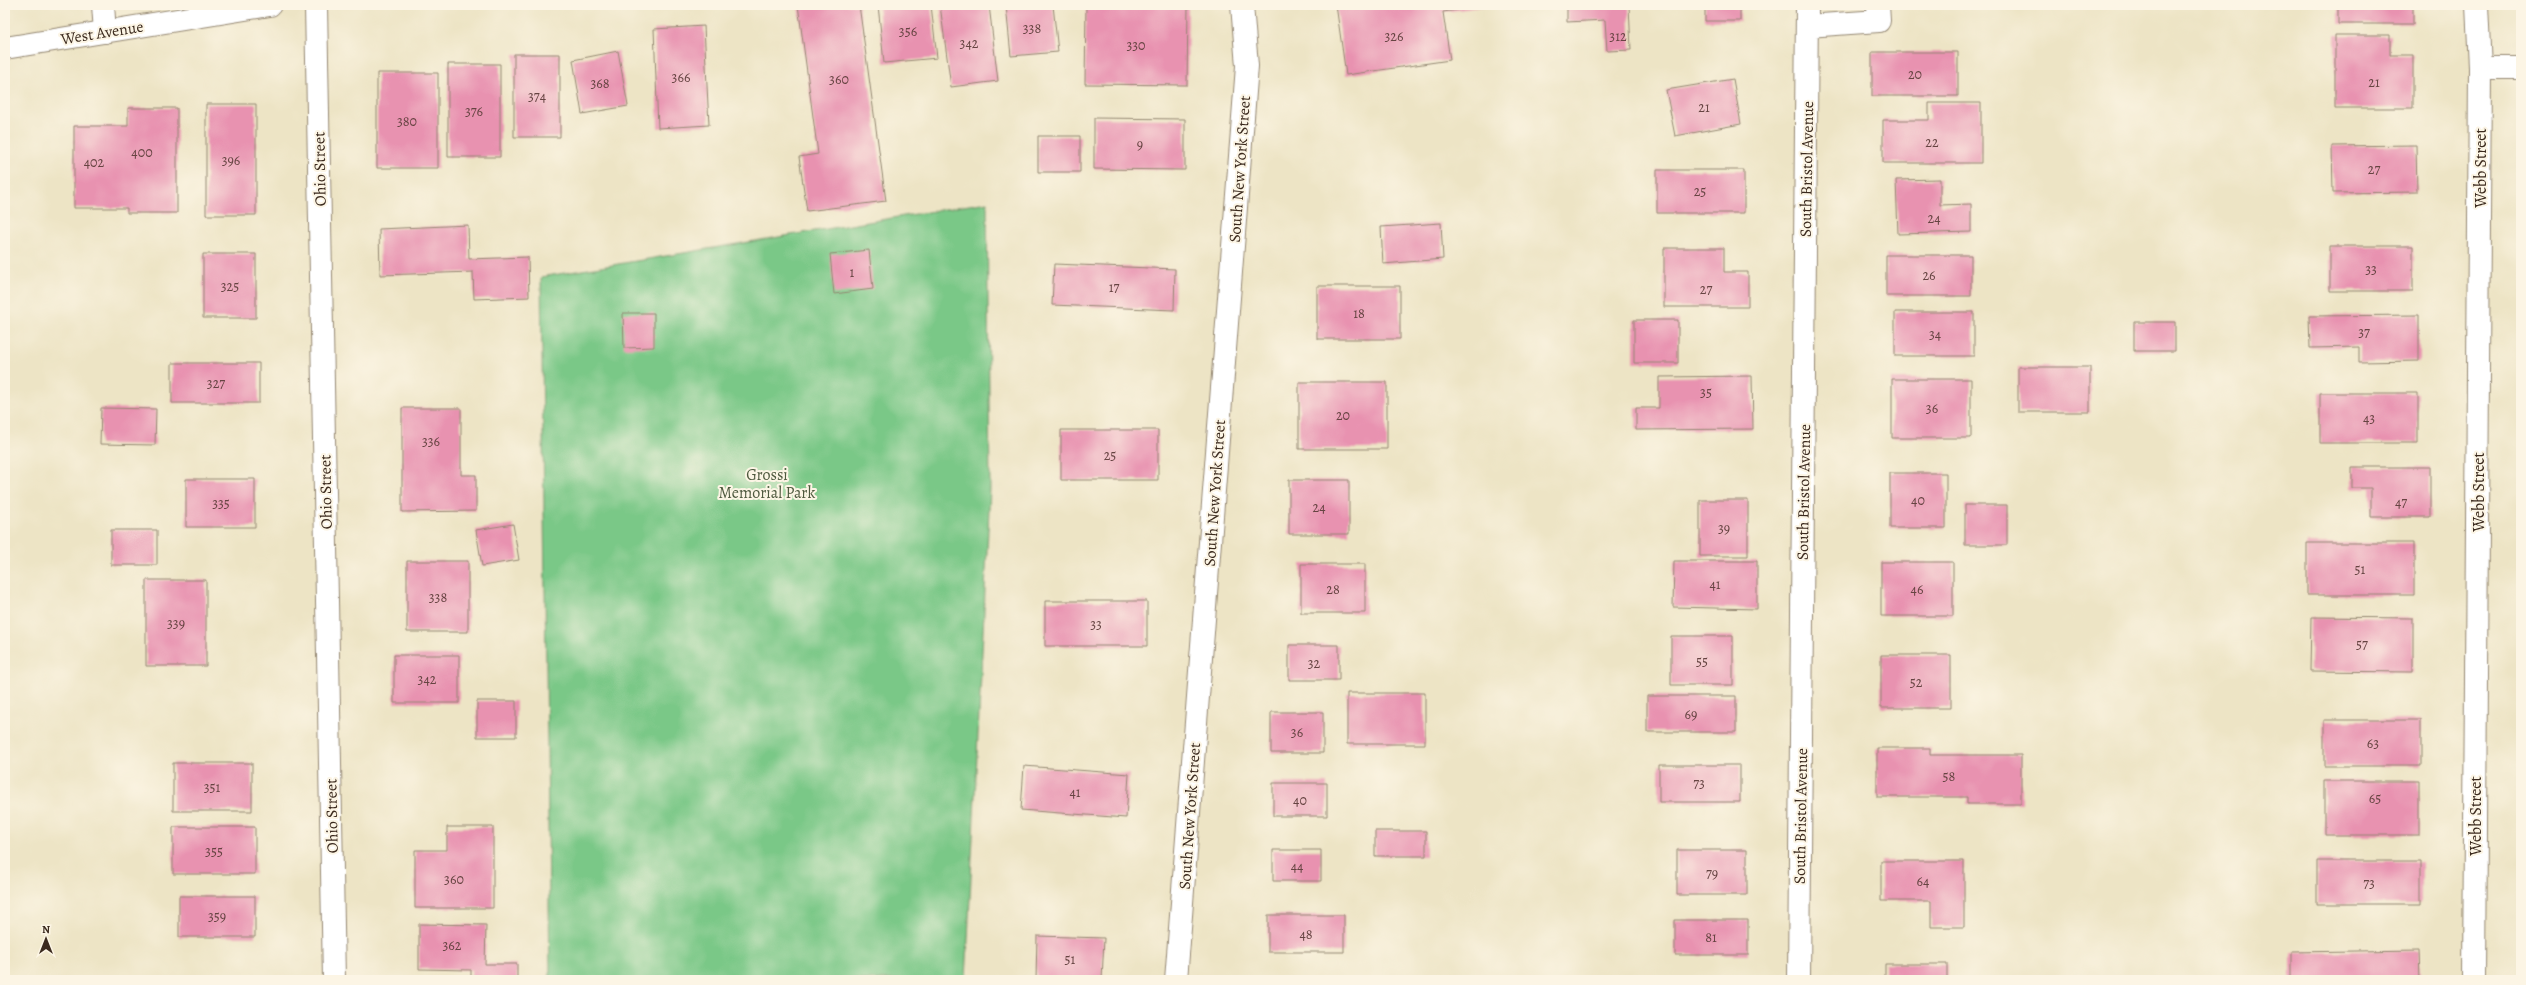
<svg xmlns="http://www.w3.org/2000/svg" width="2526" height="985" font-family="Alegreya,serif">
	<rect width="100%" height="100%" fill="#fcf5e5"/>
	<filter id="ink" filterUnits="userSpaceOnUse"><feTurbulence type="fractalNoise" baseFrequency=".025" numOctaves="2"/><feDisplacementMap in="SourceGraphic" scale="8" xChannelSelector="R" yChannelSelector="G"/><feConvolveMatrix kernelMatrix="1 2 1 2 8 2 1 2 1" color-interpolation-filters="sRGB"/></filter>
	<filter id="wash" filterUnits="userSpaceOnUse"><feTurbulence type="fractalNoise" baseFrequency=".012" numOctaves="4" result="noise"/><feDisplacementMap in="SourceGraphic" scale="16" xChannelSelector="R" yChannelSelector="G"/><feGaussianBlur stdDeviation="0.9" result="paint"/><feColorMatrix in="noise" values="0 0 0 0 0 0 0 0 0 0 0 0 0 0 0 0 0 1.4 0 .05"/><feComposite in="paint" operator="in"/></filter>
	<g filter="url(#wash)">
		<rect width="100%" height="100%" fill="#ede4c5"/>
		<!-- green -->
		<path fill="#7ac887" stroke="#5a7952" d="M 987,202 L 990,489 L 966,980 L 550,980 L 541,277 Z"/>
		<g id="blocks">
			<!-- building -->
			<path fill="#e892b0" d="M 798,5 L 859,5 L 886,201 L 807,211 L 799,157 L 818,154 Z
				M 878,5 L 931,5 L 937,58 L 884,63 Z
				M 940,5 L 989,5 L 998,81 L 951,87 Z
				M 1006,5 L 1053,5 L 1058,52 L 1011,56 Z
				M 1086,5 L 1188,5 L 1187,85 L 1085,84 Z
				M 1336,5 L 1486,5 L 1486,6 L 1443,12 L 1450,60 L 1346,75 Z
				M 1567,5 L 1629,5 L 1631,50 L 1607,51 L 1605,20 L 1567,22 Z
				M 1705,5 L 1740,5 L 1740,21 L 1705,21 Z
				M 2338,5 L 2413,5 L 2413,24 L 2338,24 Z
				M 704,26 L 709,125 L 658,128 L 654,29 Z
				M 2335,35 L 2390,35 L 2390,55 L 2413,55 L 2413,108 L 2335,108 Z
				M 618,51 L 628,106 L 582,114 L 573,60 Z
				M 1872,52 L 1958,52 L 1958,96 L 1872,96 Z
				M 514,54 L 560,54 L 560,137 L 514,137 Z
				M 448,64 L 500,64 L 500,157 L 448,157 Z
				M 377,73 L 438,73 L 438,168 L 377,168 Z
				M 1733,79 L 1741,124 L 1675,136 L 1666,90 Z
				M 1929,103 L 1981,103 L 1981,163 L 1883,163 L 1883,120 L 1929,120 Z
				M 206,104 L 256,104 L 256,215 L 206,215 Z
				M 128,108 L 177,108 L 177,213 L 127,213 L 127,208 L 74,208 L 74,126 L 128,126 Z
				M 1094,118 L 1185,119 L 1185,170 L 1094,169 Z
				M 1038,136 L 1080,136 L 1080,172 L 1038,172 Z
				M 2416,145 L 2417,192 L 2333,193 L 2332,146 Z
				M 1657,170 L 1744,170 L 1744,213 L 1657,213 Z
				M 1940,179 L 1940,205 L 1971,204 L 1971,232 L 1898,234 L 1896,180 Z
				M 1441,223 L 1443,259 L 1383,264 L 1381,227 Z
				M 468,225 L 469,259 L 528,257 L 529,297 L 474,299 L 473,272 L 380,275 L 379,229 Z
				M 2330,246 L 2413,246 L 2413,291 L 2330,291 Z
				M 1664,248 L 1724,248 L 1724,272 L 1748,272 L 1748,307 L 1664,307 Z
				M 869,250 L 873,289 L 834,294 L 830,254 Z
				M 203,254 L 256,254 L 256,318 L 203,318 Z
				M 1886,255 L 1971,255 L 1971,296 L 1886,296 Z
				M 1054,264 L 1175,269 L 1174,310 L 1052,305 Z
				M 1317,286 L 1400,286 L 1400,339 L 1317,339 Z
				M 1895,312 L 1974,312 L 1974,356 L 1895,356 Z
				M 623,313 L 654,313 L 654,347 L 624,348 Z
				M 2419,315 L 2419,361 L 2359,362 L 2359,347 L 2310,348 L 2309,316 Z
				M 1634,320 L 1678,320 L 1678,363 L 1634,363 Z
				M 2134,322 L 2175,322 L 2175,351 L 2134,351 Z
				M 172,363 L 259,363 L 259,403 L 172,403 Z
				M 2018,367 L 2090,367 L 2090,412 L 2018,412 Z
				M 1752,376 L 1753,429 L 1636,430 L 1636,408 L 1659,408 L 1659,377 Z
				M 1892,379 L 1971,379 L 1971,438 L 1892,438 Z
				M 1299,382 L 1387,382 L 1387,449 L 1299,449 Z
				M 2320,393 L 2418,393 L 2418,443 L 2320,443 Z
				M 101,408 L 156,409 L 155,445 L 100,444 Z
				M 402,408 L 461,408 L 461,475 L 476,475 L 476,511 L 402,512 Z
				M 1061,430 L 1158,430 L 1158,480 L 1061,480 Z
				M 2352,467 L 2430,467 L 2430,517 L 2371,517 L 2371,488 L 2352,488 Z
				M 1890,473 L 1946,473 L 1946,528 L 1890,528 Z
				M 186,479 L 255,479 L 255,527 L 186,527 Z
				M 1289,480 L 1349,480 L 1349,534 L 1289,534 Z
				M 1700,500 L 1748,500 L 1748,556 L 1700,556 Z
				M 1965,505 L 2007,505 L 2007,545 L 1965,545 Z
				M 513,524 L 519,560 L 482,566 L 476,530 Z
				M 111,530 L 157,530 L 157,565 L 111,565 Z
				M 2307,543 L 2414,543 L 2414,595 L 2307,595 Z
				M 407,561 L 468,561 L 468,632 L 407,632 Z
				M 1674,561 L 1757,561 L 1757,609 L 1673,607 Z
				M 1881,562 L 1953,562 L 1953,616 L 1881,616 Z
				M 1301,564 L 1365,564 L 1365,613 L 1301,613 Z
				M 146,580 L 206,580 L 206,666 L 146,666 Z
				M 1045,601 L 1147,601 L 1147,646 L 1045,646 Z
				M 2311,617 L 2413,618 L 2413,672 L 2310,671 Z
				M 1671,636 L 1733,636 L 1733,685 L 1671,685 Z
				M 1289,645 L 1339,645 L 1339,680 L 1289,680 Z
				M 394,655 L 459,655 L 459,703 L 394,703 Z
				M 1881,655 L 1951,655 L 1951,708 L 1881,708 Z
				M 1347,693 L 1425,693 L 1425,744 L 1347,744 Z
				M 1647,696 L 1736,696 L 1736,732 L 1647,732 Z
				M 477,701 L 516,701 L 516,737 L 477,737 Z
				M 1271,712 L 1323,712 L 1323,753 L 1271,753 Z
				M 2324,720 L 2421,720 L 2421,766 L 2324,766 Z
				M 1877,748 L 1930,748 L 1930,755 L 2021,755 L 2021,804 L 1967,804 L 1967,797 L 1877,797 Z
				M 173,763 L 252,763 L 252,811 L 173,811 Z
				M 1659,765 L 1740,765 L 1740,802 L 1659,802 Z
				M 1024,766 L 1129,774 L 1126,818 L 1021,810 Z
				M 2324,781 L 2419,781 L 2419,835 L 2324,835 Z
				M 1273,783 L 1327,783 L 1327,816 L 1273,816 Z
				M 173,827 L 255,827 L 255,874 L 173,874 Z
				M 447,827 L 493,827 L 493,908 L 415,908 L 415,850 L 447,850 Z
				M 1375,831 L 1426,831 L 1426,856 L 1375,856 Z
				M 1273,850 L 1321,850 L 1321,881 L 1273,881 Z
				M 1677,850 L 1747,850 L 1747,895 L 1677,895 Z
				M 1881,861 L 1964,861 L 1964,927 L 1931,927 L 1931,901 L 1881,901 Z
				M 2317,861 L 2421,861 L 2421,904 L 2317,904 Z
				M 179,896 L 255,896 L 255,937 L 179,937 Z
				M 1268,915 L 1344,915 L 1344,952 L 1268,952 Z
				M 1675,920 L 1748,920 L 1748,955 L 1675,955 Z
				M 419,924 L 486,925 L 485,964 L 517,964 L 517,980 L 471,980 L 471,970 L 419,969 Z
				M 1037,936 L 1104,938 L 1102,980 L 1036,980 Z
				M 2419,950 L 2420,980 L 2291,980 L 2291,952 Z
				M 1885,964 L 1947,964 L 1947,980 L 1885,980 Z"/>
		</g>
	</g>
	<g filter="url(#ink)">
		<use href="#blocks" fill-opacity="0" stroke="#948772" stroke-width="1"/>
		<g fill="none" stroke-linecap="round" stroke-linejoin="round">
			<defs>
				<path id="minor" d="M 103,5 L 105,32
					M 316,5 L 334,980
					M 1807,26 L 1879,21 L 1878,5
					M 2480,68 L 2521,68
					M 1176,980 L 1247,66 L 1242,5
					M 1799,980 L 1807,5
					M 2474,980 L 2480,68 L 2477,5"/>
				<path id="highway" d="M 5,48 L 270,5"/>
			</defs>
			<!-- minor casing -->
			<use href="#minor" stroke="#948772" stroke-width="24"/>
			<!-- highway casing -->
			<use href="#highway" stroke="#948772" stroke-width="24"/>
			<!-- minor -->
			<use href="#minor" stroke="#fff" stroke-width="22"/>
			<!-- highway -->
			<use href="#highway" stroke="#fff" stroke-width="22"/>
		</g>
	</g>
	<g text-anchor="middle" stroke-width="4" stroke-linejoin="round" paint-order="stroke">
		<!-- number labels -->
		<g font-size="14" fill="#664442">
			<text x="1032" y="33">338</text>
			<text x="908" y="36">356</text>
			<text x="1394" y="41">326</text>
			<text x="1618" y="41">312</text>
			<text x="969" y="48">342</text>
			<text x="1136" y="50">330</text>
			<text x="1915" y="79">20</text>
			<text x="681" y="82">366</text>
			<text x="839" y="84">360</text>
			<text x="2374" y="87">21</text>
			<text x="600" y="88">368</text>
			<text x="537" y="101">374</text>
			<text x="1704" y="112">21</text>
			<text x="474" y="116">376</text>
			<text x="407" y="126">380</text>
			<text x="1932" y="147">22</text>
			<text x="1140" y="149">9</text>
			<text x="142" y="157">400</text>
			<text x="231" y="165">396</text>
			<text x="94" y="167">402</text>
			<text x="2374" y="174">27</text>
			<text x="1700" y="196">25</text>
			<text x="1934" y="223">24</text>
			<text x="2371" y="274">33</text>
			<text x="852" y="277">1</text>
			<text x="1929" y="280">26</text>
			<text x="230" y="291">325</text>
			<text x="1114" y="292">17</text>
			<text x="1706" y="294">27</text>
			<text x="1359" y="318">18</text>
			<text x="2364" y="337">37</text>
			<text x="1935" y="339">34</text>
			<text x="216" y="388">327</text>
			<text x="1706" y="397">35</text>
			<text x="1932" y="413">36</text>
			<text x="1343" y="420">20</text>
			<text x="2369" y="423">43</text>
			<text x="431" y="446">336</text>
			<text x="1110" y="460">25</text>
			<text x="1918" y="505">40</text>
			<text x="2401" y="507">47</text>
			<text x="221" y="508">335</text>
			<text x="1319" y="512">24</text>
			<text x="1724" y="533">39</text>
			<text x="2360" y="574">51</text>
			<text x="1715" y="589">41</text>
			<text x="1333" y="594">28</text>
			<text x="1917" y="594">46</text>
			<text x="438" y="602">338</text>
			<text x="176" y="628">339</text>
			<text x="1096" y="629">33</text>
			<text x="2362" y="649">57</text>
			<text x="1702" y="666">55</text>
			<text x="1314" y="668">32</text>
			<text x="427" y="684">342</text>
			<text x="1916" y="687">52</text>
			<text x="1691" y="719">69</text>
			<text x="1297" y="737">36</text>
			<text x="2373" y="748">63</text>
			<text x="1949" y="781">58</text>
			<text x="1699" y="788">73</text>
			<text x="212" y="792">351</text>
			<text x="1075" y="797">41</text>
			<text x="2375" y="803">65</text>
			<text x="1300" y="805">40</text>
			<text x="214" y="856">355</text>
			<text x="1297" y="871">44</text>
			<text x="1712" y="878">79</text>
			<text x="454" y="884">360</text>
			<text x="1923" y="886">64</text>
			<text x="2369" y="888">73</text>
			<text x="217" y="921">359</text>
			<text x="1306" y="939">48</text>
			<text x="1711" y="942">81</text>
			<text x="452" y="950">362</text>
			<text x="1070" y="964">51</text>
		</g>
		<!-- street labels -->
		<g font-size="16" fill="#3b2a1e" stroke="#fcf5e5">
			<text transform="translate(102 32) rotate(-9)" y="6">West Avenue</text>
			<text transform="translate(2480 168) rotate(-90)" y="6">Webb Street</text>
			<text transform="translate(319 169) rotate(-91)" y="6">Ohio Street</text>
			<text transform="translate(1239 169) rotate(-86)" y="6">South New York Street</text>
			<text transform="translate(1806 169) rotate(-89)" y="6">South Bristol Avenue</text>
			<text transform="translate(325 492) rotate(-91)" y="6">Ohio Street</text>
			<text transform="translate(1803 492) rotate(-89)" y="6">South Bristol Avenue</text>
			<text transform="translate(2478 492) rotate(-90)" y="6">Webb Street</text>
			<text transform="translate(1214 493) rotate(-86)" y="6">South New York Street</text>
			<text transform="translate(331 816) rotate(-91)" y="6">Ohio Street</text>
			<text transform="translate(1189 816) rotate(-86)" y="6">South New York Street</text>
			<text transform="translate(1800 816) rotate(-89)" y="6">South Bristol Avenue</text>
			<text transform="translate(2475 816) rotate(-90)" y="6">Webb Street</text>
		</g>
		<!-- park labels -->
		<g font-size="16" fill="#4e593e" stroke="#fcf5e5">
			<text x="767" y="480">Grossi<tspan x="767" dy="18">Memorial Park</tspan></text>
		</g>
	</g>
	<!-- margin -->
	<rect width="2526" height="985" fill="none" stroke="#fcf5e5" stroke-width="20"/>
	<!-- north arrow -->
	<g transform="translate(46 939)" stroke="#fcf5e5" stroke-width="3" paint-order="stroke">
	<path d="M0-3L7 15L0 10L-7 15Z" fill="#3b2a1e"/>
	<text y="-6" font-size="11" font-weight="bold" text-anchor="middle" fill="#3b2a1e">N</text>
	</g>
</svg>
